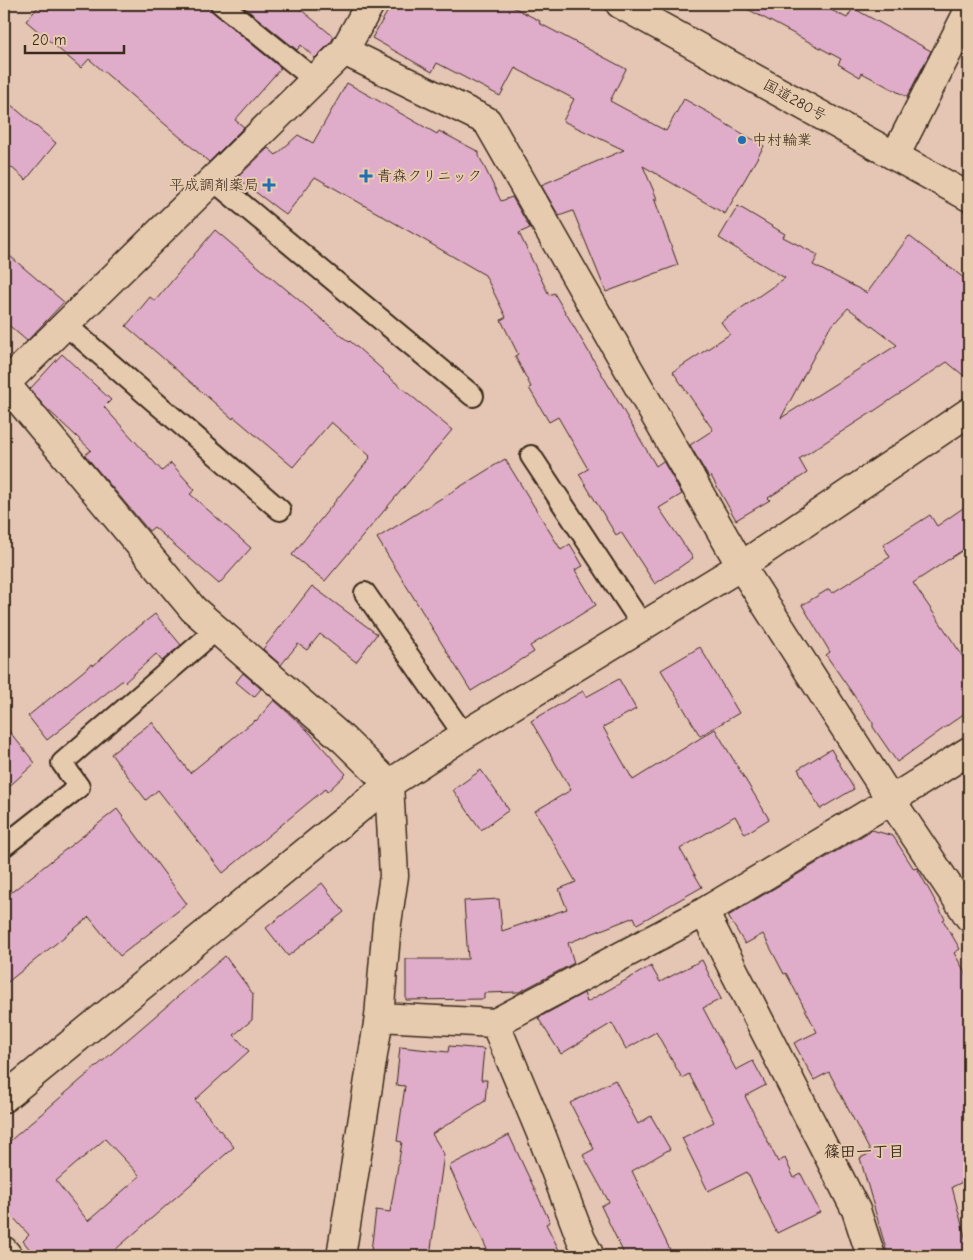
<svg xmlns="http://www.w3.org/2000/svg" width="973" height="1260" font-family="'Comic Neue','Klee One',sans-serif">
	<rect width="100%" height="100%" fill="#e5c5b3"/>
	<filter id="ink" filterUnits="userSpaceOnUse"><feTurbulence type="fractalNoise" baseFrequency=".02" numOctaves="2"/><feDisplacementMap in="SourceGraphic" scale="10" xChannelSelector="R" yChannelSelector="G"/><feConvolveMatrix kernelMatrix="1 2 1 2 8 2 1 2 1" color-interpolation-filters="sRGB"/></filter>
	<g filter="url(#ink)">
		<!-- building -->
		<path fill="#dfacc9" stroke="#3b2a1e" fill-rule="evenodd" d="M 41,4 L 209,4 L 210,9 L 214,13 L 281,68 L 235,120 L 244,127 L 209,162 L 89,59 L 81,68 L 26,21 Z
			M 240,4 L 294,4 L 334,37 L 331,42 L 315,58 L 301,45 L 297,50 Z
			M 392,4 L 507,4 L 540,21 L 539,23 L 626,69 L 610,101 L 666,131 L 684,99 L 713,115 L 712,116 L 764,146 L 725,214 L 643,166 L 658,201 L 654,198 L 678,265 L 606,292 L 573,211 L 559,216 L 541,185 L 624,150 L 563,121 L 574,99 L 515,68 L 500,96 L 437,63 L 432,72 L 372,38 Z
			M 738,4 L 819,4 L 847,18 L 853,8 L 931,51 L 907,97 L 862,73 L 860,77 L 838,64 L 841,59 Z
			M 347,83 L 437,134 L 439,131 L 479,152 L 479,156 L 501,201 L 512,197 L 530,228 L 519,233 L 549,295 L 554,293 L 656,466 L 663,461 L 682,494 L 659,508 L 693,558 L 655,584 L 621,532 L 616,535 L 579,474 L 588,469 L 558,417 L 549,422 L 529,388 L 531,387 L 515,356 L 518,354 L 501,320 L 506,317 L 485,275 L 315,177 L 286,215 L 237,178 L 268,148 L 276,155 L 298,135 L 313,143 Z
			M 4,99 L 56,143 L 26,180 L 4,161 Z
			M 738,206 L 785,234 L 783,237 L 818,255 L 813,265 L 867,293 L 909,236 L 969,282 L 969,380 L 947,362 L 874,411 L 799,459 L 807,473 L 768,498 L 770,500 L 736,520 L 711,476 L 709,478 L 690,445 L 713,430 L 673,372 L 730,334 L 721,322 L 785,278 L 719,238 ZM 848,308 L 897,345 L 781,418 L 828,330 Z
			M 215,230 L 280,285 L 281,285 L 349,342 L 350,341 L 384,371 L 383,372 L 452,430 L 325,581 L 292,555 L 370,458 L 369,457 L 370,456 L 331,422 L 293,467 L 234,417 L 233,419 L 126,326 L 150,297 L 155,301 Z
			M 4,251 L 64,302 L 27,341 L 4,321 Z
			M 62,354 L 111,400 L 104,407 L 162,471 L 171,463 L 195,490 L 190,494 L 251,548 L 219,584 L 154,527 L 149,531 L 85,455 L 91,450 L 44,406 L 30,389 Z
			M 505,459 L 561,550 L 570,544 L 583,566 L 575,570 L 596,605 L 530,646 L 534,652 L 471,691 L 377,538 Z
			M 969,504 L 969,546 L 913,583 L 960,652 L 969,668 L 969,710 L 897,762 L 873,727 L 873,723 L 826,655 L 830,652 L 802,605 L 829,589 L 832,593 L 890,557 L 883,545 L 930,515 L 937,526 Z
			M 312,586 L 377,634 L 356,662 L 320,634 L 307,650 L 298,644 L 281,665 L 263,649 Z
			M 155,614 L 181,645 L 162,661 L 156,654 L 125,682 L 123,680 L 47,740 L 28,716 L 92,664 L 93,666 L 123,639 Z
			M 700,647 L 739,713 L 700,736 L 661,670 Z
			M 243,673 L 261,689 L 254,697 L 236,682 Z
			M 619,679 L 636,709 L 603,727 L 633,780 L 715,729 L 769,819 L 745,834 L 735,816 L 680,849 L 702,887 L 637,924 L 634,917 L 568,943 L 574,963 L 519,992 L 484,993 L 484,999 L 406,1000 L 406,959 L 468,959 L 464,901 L 499,899 L 502,931 L 567,909 L 559,889 L 576,882 L 535,811 L 571,790 L 531,721 L 583,691 L 586,697 Z
			M 274,700 L 308,731 L 346,774 L 327,792 L 325,789 L 223,873 L 158,790 L 146,800 L 111,754 L 152,722 L 190,773 L 255,720 L 256,721 Z
			M 4,725 L 35,763 L 4,791 Z
			M 831,749 L 854,789 L 820,809 L 798,769 Z
			M 481,770 L 509,810 L 481,830 L 453,790 Z
			M 117,809 L 187,904 L 120,956 L 89,917 L 4,985 L 4,898 Z
			M 872,830 L 893,836 L 914,869 L 917,868 L 945,919 L 943,920 L 960,949 L 954,953 L 969,979 L 969,1179 L 952,1187 L 969,1252 L 969,1256 L 888,1256 L 860,1158 L 871,1153 L 829,1072 L 814,1080 L 794,1043 L 817,1032 L 786,973 L 784,974 L 763,934 L 745,944 L 728,916 Z
			M 322,883 L 344,912 L 288,956 L 266,928 Z
			M 225,956 L 253,994 L 252,1020 L 234,1035 L 249,1051 L 195,1100 L 234,1147 L 108,1256 L 35,1256 L 23,1241 L 29,1235 L 4,1207 L 4,1146 ZM 105,1139 L 140,1176 L 88,1221 L 56,1181 Z
			M 702,960 L 721,999 L 703,1008 L 736,1070 L 753,1061 L 766,1085 L 745,1096 L 778,1162 L 785,1158 L 794,1178 L 801,1174 L 820,1212 L 777,1233 L 747,1172 L 708,1191 L 682,1138 L 714,1122 L 689,1074 L 682,1078 L 656,1032 L 626,1049 L 612,1023 L 561,1054 L 538,1018 L 584,993 L 587,1002 L 651,966 L 660,982 Z
			M 449,1046 L 484,1049 L 481,1080 L 487,1080 L 485,1101 L 432,1134 L 444,1154 L 430,1256 L 417,1256 L 371,1251 L 376,1210 L 390,1212 L 402,1142 L 397,1141 L 405,1086 L 396,1085 L 400,1047 L 448,1052 Z
			M 615,1080 L 638,1124 L 651,1116 L 670,1149 L 632,1171 L 673,1256 L 625,1256 L 601,1206 L 609,1202 L 583,1155 L 594,1149 L 570,1103 Z
			M 509,1135 L 550,1222 L 546,1224 L 562,1256 L 490,1256 L 449,1166 Z"/>
		<g fill="none" stroke-linecap="round" stroke-linejoin="round">
			<defs>
				<path id="lane" d="M 221,4 L 315,80
					M 213,180 L 473,396
					M 66,325 L 280,510
					M 531,456 L 643,626
					M 365,593 L 464,735
					M 4,846 L 79,787 L 62,763 L 216,630"/>
				<path id="street" d="M 344,51 L 487,121 L 741,566 L 891,800 L 969,917
					M 895,156 L 969,10
					M 4,382 L 193,609 L 344,740 L 389,784 L 394,876 L 387,923 L 379,1017 L 341,1256
					M 5,384 L 344,51 L 370,4
					M 704,912 L 856,1210 L 871,1256
					M 379,1017 L 495,1023 L 704,912 L 891,800 L 969,751
					M 495,1023 L 540,1131 L 581,1239 L 590,1256"/>
				<path id="secondary" d="M 4,1098 L 389,784 L 464,735 L 741,566 L 969,412
					M 4,1251 L 8,1256"/>
				<path id="highway" d="M 620,4 L 969,197"/>
			</defs>
			<!-- lane casing -->
			<use href="#lane" stroke="#3b2a1e" stroke-width="24"/>
			<!-- street casing -->
			<use href="#street" stroke="#3b2a1e" stroke-width="31"/>
			<!-- secondary casing -->
			<use href="#secondary" stroke="#3b2a1e" stroke-width="31"/>
			<!-- highway casing -->
			<use href="#highway" stroke="#3b2a1e" stroke-width="31"/>
			<!-- lane -->
			<use href="#lane" stroke="#e7cbae" stroke-width="20"/>
			<!-- street -->
			<use href="#street" stroke="#e7cbae" stroke-width="28"/>
			<!-- secondary -->
			<use href="#secondary" stroke="#e7cbae" stroke-width="28"/>
			<!-- highway -->
			<use href="#highway" stroke="#e7cbae" stroke-width="28"/>
		</g>
	</g>
	<!-- markers -->
	<g fill="#1f6fb2" stroke="#e7cbae" stroke-width="2">
		<circle cx="742" cy="140" r="5"/>
		<path d="M363.5 168.5h5v5h5v5h-5v5h-5v-5h-5v-5h5z"/>
		<path d="M266.5 177.5h5v5h5v5h-5v5h-5v-5h-5v-5h5z"/>
	</g>
	<g text-anchor="middle" stroke-width="4" stroke-linejoin="round" paint-order="stroke">
		<!-- street labels -->
		<g font-size="15" fill="#3b2a1e" stroke="#e7cbae">
			<text transform="translate(795 100) rotate(29)" y="5">国道280号</text>
		</g>
		<!-- poi labels -->
		<g font-size="15" fill="#3b2a1e" stroke="#e7cbae" text-anchor="start">
			<text x="752" y="145">中村輪業</text>
			<text x="377" y="181">青森クリニック</text>
			<text x="259" y="190" text-anchor="end">平成調剤薬局</text>
		</g>
		<!-- neighbourhood labels -->
		<g font-size="16" font-weight="bold" fill="#3b2a1e" stroke="#e7cbae">
			<text x="864" y="1157">篠田一丁目</text>
		</g>
	</g>
	<!-- margin -->
	<rect width="973" height="1260" fill="none" stroke="#e7cbae" stroke-width="20"/>
	<rect x="10" y="10" width="953" height="1240" fill="none" stroke="#3b2a1e" stroke-width="2" filter="url(#ink)"/>
	<!-- scale -->
	<path d="M25 45v8h99v-8" fill="none" stroke="#3b2a1e" stroke-width="2.5"/>
	<text x="32" y="45" font-size="15" fill="#3b2a1e" stroke="#e7cbae" stroke-width="4" paint-order="stroke">20 m</text>
</svg>
